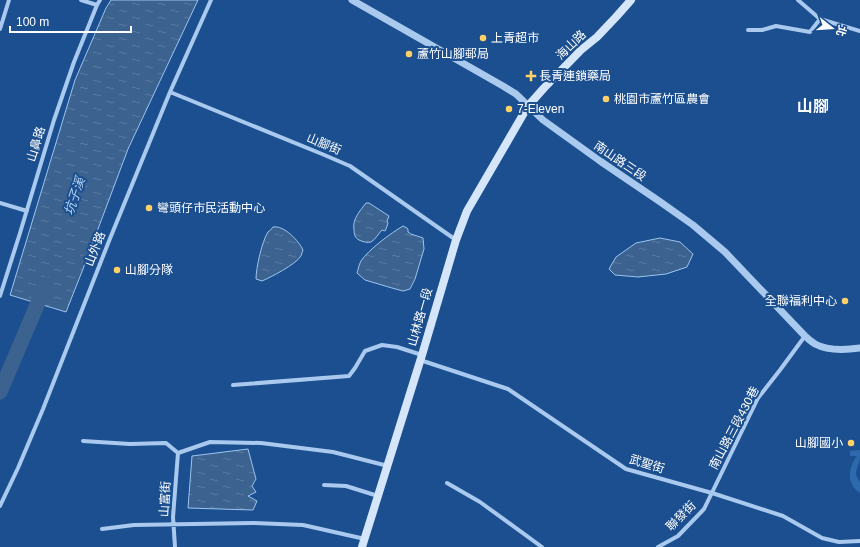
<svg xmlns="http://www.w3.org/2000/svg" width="860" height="547" font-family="Helvetica,'Noto Sans TC',sans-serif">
	<defs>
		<pattern id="water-ripples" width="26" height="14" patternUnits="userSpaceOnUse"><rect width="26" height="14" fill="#3c6290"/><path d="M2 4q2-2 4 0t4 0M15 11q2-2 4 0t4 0" fill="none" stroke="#597aa1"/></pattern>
	</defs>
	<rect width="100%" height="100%" fill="#1b4f8f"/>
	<!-- green -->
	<path fill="#2e69ad" d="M 860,450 C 860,454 860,459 859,463 C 856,471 854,474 860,482 L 860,493 C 846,484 848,468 857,456 L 850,456 L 850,451 Z"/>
	<!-- water -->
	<path fill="url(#water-ripples)" stroke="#9cc4f0" d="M 111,0 L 198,0 L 128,149 L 83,269 L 66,312 L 10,295 L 75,80 L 106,8 Z
		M 366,203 L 369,203 L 389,216 L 387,221 L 388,223 L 386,229 L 385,231 L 382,230 C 378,234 376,239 371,242 C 368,243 363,242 359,240 C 355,238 354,234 354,230 C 352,219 360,211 366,203 Z
		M 403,226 L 407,228 L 408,229 L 408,232 L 411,234 L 423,238 L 424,249 L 415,279 L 410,289 L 403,291 L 392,288 L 365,280 L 357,273 C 358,270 359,264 361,261 C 368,250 391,233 403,226 Z
		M 273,227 C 284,225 299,241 303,250 C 302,252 302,254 301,256 C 295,265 271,277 262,281 L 256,279 C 256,268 262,241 268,232 C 270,230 272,229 273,227 Z
		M 660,238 L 680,242 L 693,254 L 687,267 L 666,274 L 638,277 L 615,275 L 609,269 L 616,257 L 636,243 Z
		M 248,449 L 256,479 L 252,486 L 256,492 L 248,496 L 257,501 L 253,510 L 188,508 L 192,456 Z"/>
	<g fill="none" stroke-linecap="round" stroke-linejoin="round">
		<!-- river -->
		<path stroke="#3c6290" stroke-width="15" d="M 0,392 L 40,298 L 44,284"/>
		<!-- minor -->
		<path stroke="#a9c9ee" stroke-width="4" d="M 81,0 L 97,5
			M 798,0 L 820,19 L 860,31
			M 0,29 L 9,0
			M 748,30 L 762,30 L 776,26 L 810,32 L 820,19
			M 170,92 L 322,154 L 350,166 L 456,240
			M 0,203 L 27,211
			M 0,296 L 20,233 L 54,120 L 74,62 L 97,5 L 100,0
			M 420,360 L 508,389 L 626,469 L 712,493 L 783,516 L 822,538 L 839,542 L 860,541
			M 233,385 L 349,376 L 355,368 L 365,351 L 382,345 L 397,347 L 422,355
			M 83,441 L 130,444 L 166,443 L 178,453 L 210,442 L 261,443 L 333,452 L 388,466
			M 447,483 L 480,502 L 542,547
			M 324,485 L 346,486 L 378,496
			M 0,506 L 18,468 L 43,409 L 109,241 L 170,92 L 211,0
			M 102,529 L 134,525 L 253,523 L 303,525 L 365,539
			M 175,547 L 173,517 L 178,453
			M 658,547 L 678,536 L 704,509 L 758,398 L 780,370 L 805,336"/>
		<!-- tertiary -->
		<path stroke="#a9c9ee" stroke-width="7" d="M 352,0 L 503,86 L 516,94 L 543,120 L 600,161 L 659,201 L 693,225 L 725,252 L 805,336 C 808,339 812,342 815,344 C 828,351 846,350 860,348"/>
		<!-- secondary -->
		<path stroke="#d6e6fa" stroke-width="8" d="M 362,547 L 422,355 L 456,240 L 467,211 L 528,106 L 544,88 L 581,50 L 597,37 L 616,17 L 631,0"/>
	</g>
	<!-- markers -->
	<g fill="#ffd166" stroke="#1b4f8f" stroke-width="1.5">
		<circle cx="483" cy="38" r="4"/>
		<circle cx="409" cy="54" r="4"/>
		<path d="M529 70h4v4h4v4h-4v4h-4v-4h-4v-4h4z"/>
		<circle cx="606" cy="99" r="4"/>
		<circle cx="509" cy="109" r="4"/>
		<circle cx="149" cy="208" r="4"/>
		<circle cx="117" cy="270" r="4"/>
		<circle cx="845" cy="301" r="4"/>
		<circle cx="851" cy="443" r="4"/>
	</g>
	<g text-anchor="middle" stroke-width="4" stroke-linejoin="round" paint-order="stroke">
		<!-- poi labels -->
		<g font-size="12" fill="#fff" stroke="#1b4f8f" text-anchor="start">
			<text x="491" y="42">上青超市</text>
			<text x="417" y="58">蘆竹山腳郵局</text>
			<text x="539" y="80">長青連鎖藥局</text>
			<text x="614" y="103">桃園市蘆竹區農會</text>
			<text x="517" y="113">7-Eleven</text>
			<text x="157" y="212">彎頭仔市民活動中心</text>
			<text x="125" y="274">山腳分隊</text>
			<text x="837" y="305" text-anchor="end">全聯福利中心</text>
			<text x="843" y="447" text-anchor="end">山腳國小</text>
		</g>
		<!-- street labels -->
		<g font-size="12" fill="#fff" stroke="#1b4f8f">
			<text transform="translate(571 45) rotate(-44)" y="4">海山路</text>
			<text transform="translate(36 144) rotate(-73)" y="4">山鼻路</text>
			<text transform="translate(324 144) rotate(23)" y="4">山腳街</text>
			<text transform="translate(620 161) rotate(34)" y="4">南山路三段</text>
			<text transform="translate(95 249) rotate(-69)" y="4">山外路</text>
			<text transform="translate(420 317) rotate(-74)" y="4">山林路一段</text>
			<text transform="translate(734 428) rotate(-62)" y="4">南山路三段430巷</text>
			<text transform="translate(647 464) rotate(17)" y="4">武聖街</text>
			<text transform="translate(165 499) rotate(-87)" y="4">山富街</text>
			<text transform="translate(681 516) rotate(-45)" y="4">聯發街</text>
		</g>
		<!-- water labels -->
		<g font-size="13" font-style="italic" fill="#b5d3f5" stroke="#1b4f8f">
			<text transform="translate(74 196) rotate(-71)" y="5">坑子溪</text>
		</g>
		<!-- district labels -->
		<g font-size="16" font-weight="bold" fill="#fff" stroke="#1b4f8f">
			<text x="813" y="112">山腳</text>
		</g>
	</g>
	<!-- north arrow -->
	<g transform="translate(832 28) rotate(107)" stroke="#1b4f8f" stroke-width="3" paint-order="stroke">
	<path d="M0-3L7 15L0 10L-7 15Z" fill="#ffffff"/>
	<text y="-6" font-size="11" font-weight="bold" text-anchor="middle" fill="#ffffff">北</text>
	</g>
	<!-- scale -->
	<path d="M10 26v6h121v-6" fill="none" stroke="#ffffff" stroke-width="2"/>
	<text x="16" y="26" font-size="12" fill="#ffffff" stroke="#1b4f8f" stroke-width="3" paint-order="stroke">100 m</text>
</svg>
